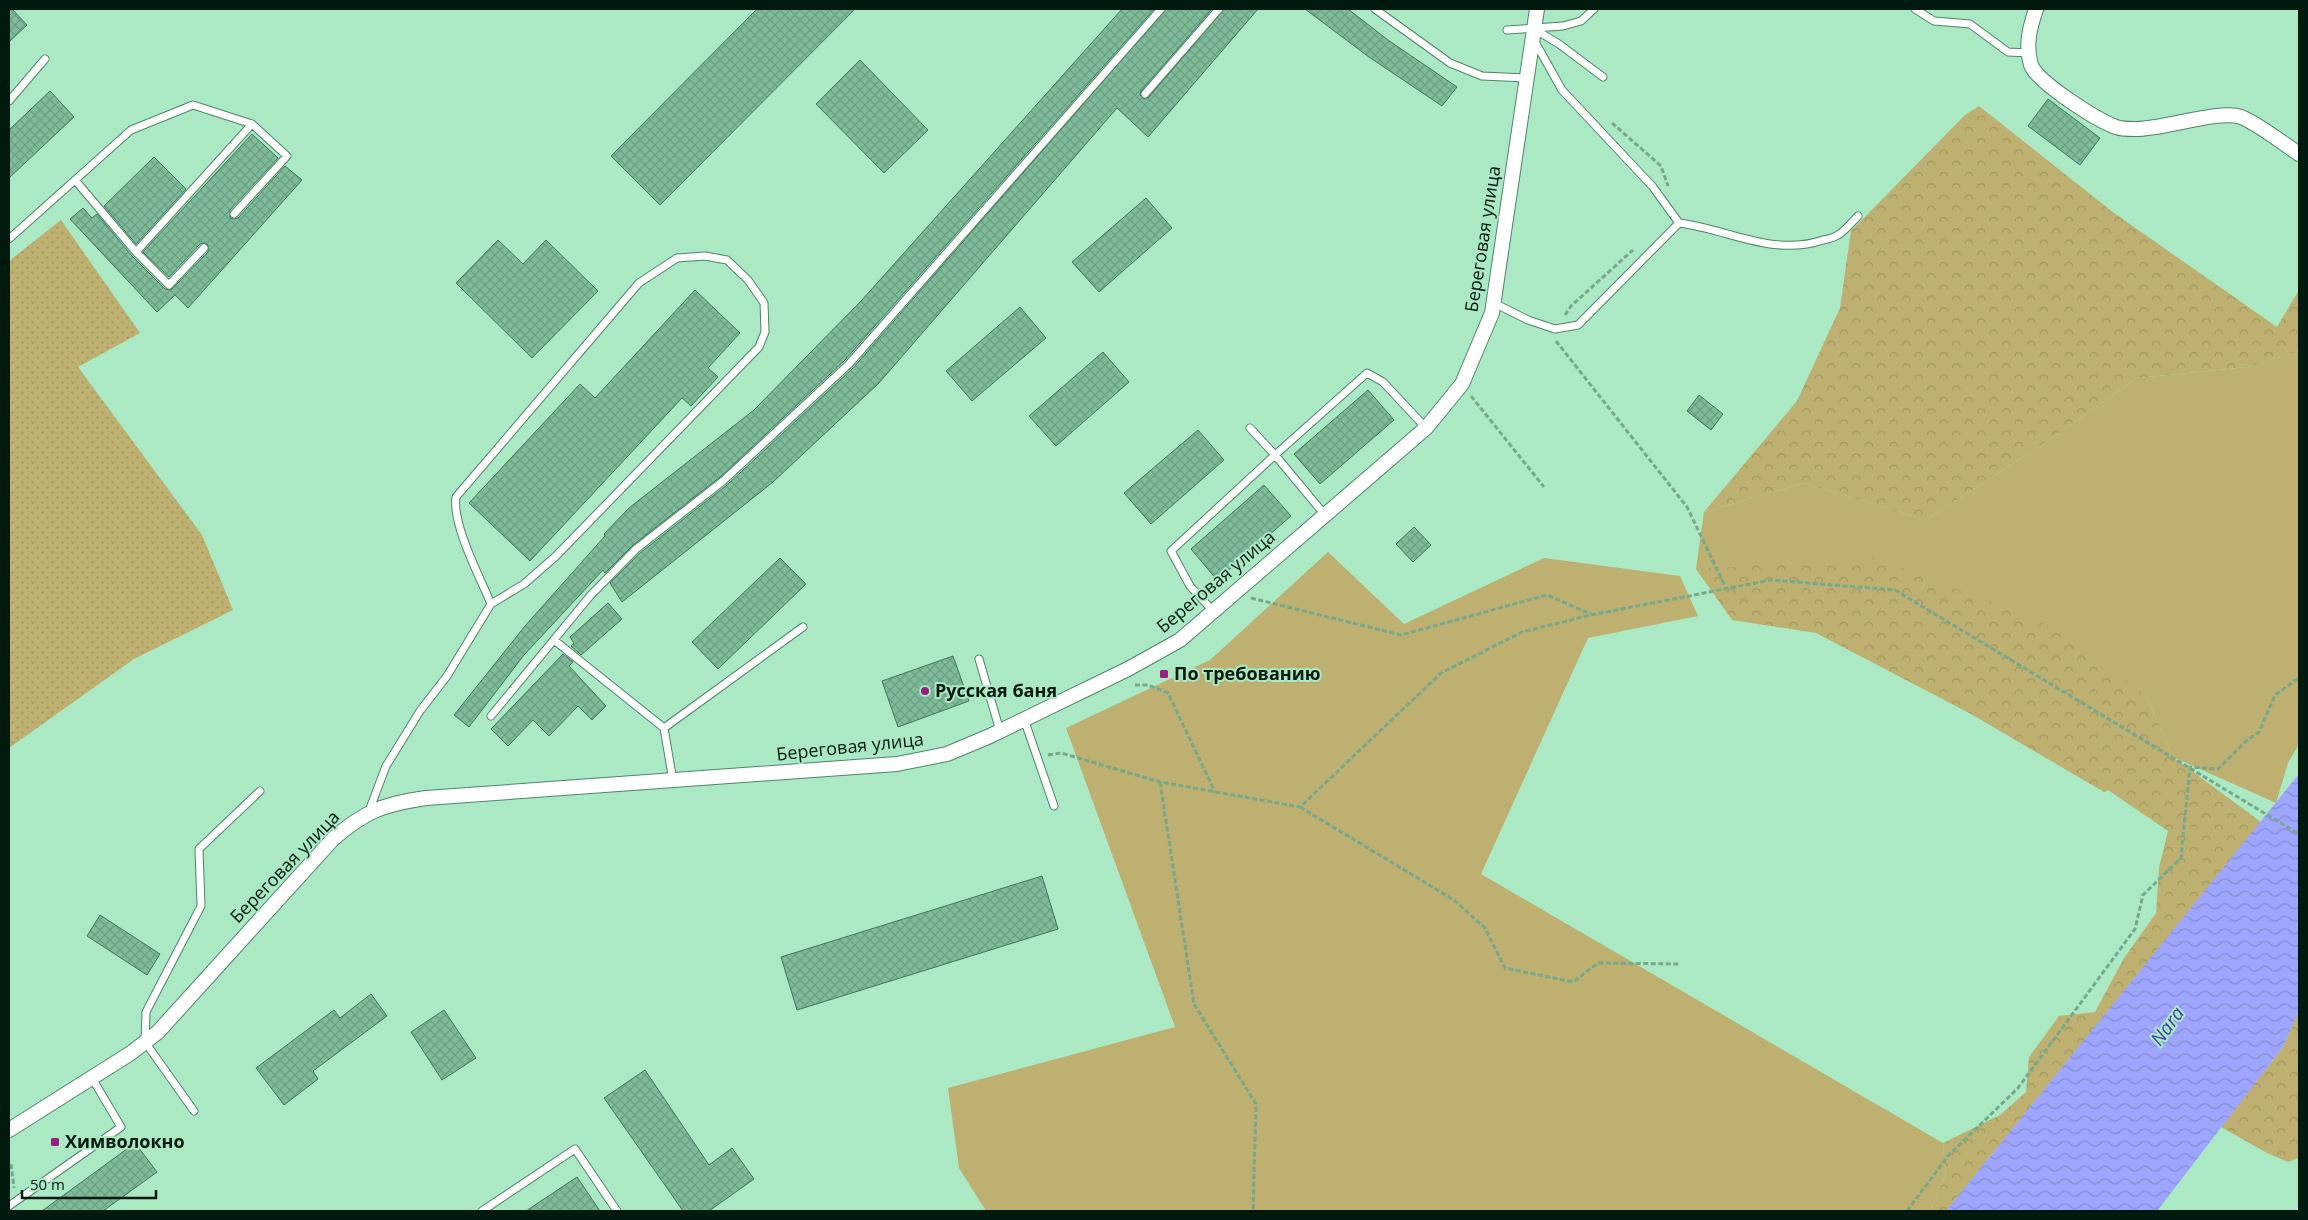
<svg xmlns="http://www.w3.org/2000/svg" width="2308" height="1220" font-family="'Open Sans',sans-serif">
	<defs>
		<pattern id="forest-crowns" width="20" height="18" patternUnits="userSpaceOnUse" patternTransform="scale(1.25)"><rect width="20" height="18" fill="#bdb070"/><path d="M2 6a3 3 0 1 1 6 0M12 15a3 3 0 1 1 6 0" fill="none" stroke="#a19760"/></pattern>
		<pattern id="garden-dots" width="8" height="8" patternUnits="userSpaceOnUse" patternTransform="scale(1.25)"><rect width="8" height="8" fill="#bdb070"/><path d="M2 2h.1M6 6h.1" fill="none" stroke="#a19760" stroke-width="1.8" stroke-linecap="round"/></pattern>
		<pattern id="water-waves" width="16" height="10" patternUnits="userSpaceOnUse" patternTransform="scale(1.25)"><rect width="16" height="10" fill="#9da5fe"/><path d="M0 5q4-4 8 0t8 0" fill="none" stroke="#868dd8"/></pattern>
		<pattern id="building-cross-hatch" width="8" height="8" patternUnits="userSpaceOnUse" patternTransform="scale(1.25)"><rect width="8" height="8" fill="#7fbb99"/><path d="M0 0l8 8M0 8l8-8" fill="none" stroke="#6ca083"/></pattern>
	</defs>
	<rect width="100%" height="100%" fill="#abe9c5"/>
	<!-- green -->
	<path fill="#bdb070" d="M 2299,351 L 2299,744 L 2288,763 L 2276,803 L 2173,757 L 2146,696 L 1696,569 L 1704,512 L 1804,483 L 1926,520 L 2040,446 L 2137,378 L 2248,367 Z
		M 1328,552 L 1404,624 L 1544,558 L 1680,576 L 1698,616 L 1588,638 L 1481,874 L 1943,1143 L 1946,1174 L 1930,1211 L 986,1211 L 959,1168 L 948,1088 L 1175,1027 L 1066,728 L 1210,660 Z"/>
	<!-- forest -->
	<path fill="url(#forest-crowns)" d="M 1979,106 L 2114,213 L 2277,327 L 2299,290 L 2299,351 L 2248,367 L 2137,378 L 2040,446 L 1926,520 L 1804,483 L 1704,512 L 1797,401 L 1840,308 L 1851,231 L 1965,115 Z
		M 1879,558 L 2063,631 L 2146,696 L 2173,757 L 2261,822 L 1946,1211 L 1930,1211 L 1946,1174 L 1943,1143 L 2000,1115 L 2026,1092 L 2029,1057 L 2059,1016 L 2095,1012 L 2124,958 L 2156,913 L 2159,868 L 2168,831 L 2108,790 L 2104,792 L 1971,714 L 1816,633 L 1732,620 L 1696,569 Z
		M 2299,1011 L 2299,1158 L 2288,1162 L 2267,1153 L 2221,1127 L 2283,1047 Z"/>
	<!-- garden -->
	<path fill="url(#garden-dots)" d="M 61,220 L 140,333 L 78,367 L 202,535 L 233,610 L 134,659 L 9,748 L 9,261 Z"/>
	<!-- water -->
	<path fill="url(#water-waves)" d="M 2299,774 L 2299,1011 L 2283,1047 L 2157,1211 L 1946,1211 Z"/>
	<!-- building -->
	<path fill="url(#building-cross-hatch)" stroke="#3d7858" d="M 9,9 L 12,9 L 27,25 L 9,42 Z
		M 757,9 L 855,9 L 660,205 L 611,156 Z
		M 1122,9 L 1154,9 L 845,360 L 720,477 L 633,545 L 605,573 L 603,570 L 524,655 L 469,727 L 454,715 L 525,626 L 605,536 L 604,534 L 629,508 L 754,410 L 862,300 Z
		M 1166,9 L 1212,9 L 1141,91 L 1140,95 L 1144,99 L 1149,97 L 1224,9 L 1258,9 L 1148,137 L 1117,108 L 879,383 L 773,482 L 622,602 L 610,583 L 640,553 L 727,485 L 853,368 Z
		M 1305,9 L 1348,9 L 1388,40 L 1457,87 L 1442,106 L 1369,57 Z
		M 860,60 L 928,130 L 884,173 L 816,104 Z
		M 50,91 L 74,117 L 9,178 L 9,130 Z
		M 2048,99 L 2100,138 L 2080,165 L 2028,126 Z
		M 252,134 L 278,158 L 230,210 L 230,218 L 233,219 L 238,218 L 285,166 L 302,180 L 188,308 L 175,295 L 157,312 L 70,219 L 83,208 L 92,218 L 97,214 L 132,256 L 165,289 L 171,290 L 208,252 L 208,245 L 205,243 L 200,244 L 169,277 L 143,252 Z
		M 154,157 L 186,189 L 136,244 L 104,206 Z
		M 1146,198 L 1172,228 L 1099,292 L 1072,262 Z
		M 498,240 L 523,264 L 546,240 L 598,291 L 532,358 L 456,283 Z
		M 695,290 L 740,333 L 708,368 L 718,377 L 691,406 L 682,398 L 530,561 L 469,503 L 580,384 L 595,398 Z
		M 1020,307 L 1046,338 L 972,401 L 946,371 Z
		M 1103,352 L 1129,382 L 1056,446 L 1029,416 Z
		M 1368,390 L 1394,420 L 1320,484 L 1294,454 Z
		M 1699,395 L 1723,414 L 1711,430 L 1687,411 Z
		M 1198,430 L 1224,460 L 1151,524 L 1124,493 Z
		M 1264,485 L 1291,516 L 1217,580 L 1191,549 Z
		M 1414,527 L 1431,545 L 1413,562 L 1396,544 Z
		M 780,558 L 806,584 L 718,669 L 692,642 Z
		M 608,603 L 622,619 L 581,655 L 571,646 L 574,643 L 570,637 Z
		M 563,654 L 573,662 L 569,666 L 606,706 L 592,720 L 578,706 L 549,736 L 533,720 L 508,746 L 491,729 Z
		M 953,656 L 969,701 L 898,727 L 882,681 Z
		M 1042,876 L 1058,929 L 797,1010 L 781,957 Z
		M 100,915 L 160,954 L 147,975 L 87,936 Z
		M 371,994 L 387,1016 L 313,1071 L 318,1079 L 284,1105 L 256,1068 L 334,1010 L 340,1018 Z
		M 444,1010 L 476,1058 L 442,1080 L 411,1032 Z
		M 645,1070 L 709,1165 L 732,1148 L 754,1179 L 709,1211 L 683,1211 L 604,1098 Z
		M 135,1143 L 157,1172 L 103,1211 L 42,1211 Z
		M 577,1177 L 600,1211 L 526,1211 Z"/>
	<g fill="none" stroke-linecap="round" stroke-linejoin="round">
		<defs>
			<path id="lane" d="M 1375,9 L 1450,63 L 1482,76 L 1527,78
				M 1915,9 L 1934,21 L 1970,24 L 2008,52 L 2029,53
				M 1534,29 L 1559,44 L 1603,77
				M 1507,30 L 1563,26 L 1581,21 L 1594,9
				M 1534,40 L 1562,90 L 1653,187 L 1679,223 C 1728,229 1773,257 1823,240 C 1828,239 1834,238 1838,235 C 1845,231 1852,222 1858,216
				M 1145,94 L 1219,9
				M 9,101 L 45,59
				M 75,180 L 136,252 L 169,285 L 204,248
				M 9,239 L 131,130 L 193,105 L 252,124 L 287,156 L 234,214
				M 136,252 L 252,124
				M 1494,303 L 1528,320 L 1555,329 L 1578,325 L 1679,223
				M 1250,428 L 1275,455 L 1367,373 L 1383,382 L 1426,428
				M 1213,611 L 1190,586 L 1171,551 L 1275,455 L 1325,515
				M 554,640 L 664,728 L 673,781
				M 979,659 L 1000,731
				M 491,716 L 590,596 L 636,549 L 723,481 L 849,364 L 1161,9
				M 1024,719 L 1054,806
				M 664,728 L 803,627
				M 369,811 L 386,766 L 420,711 L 447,676 L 491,604 L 524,584 L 556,556 L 759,347 L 765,332 L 764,303 L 748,280 L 727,260 L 705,256 L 677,258 L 639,283 L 456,497 C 452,525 480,577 491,604
				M 194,1111 L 145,1042 L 146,1012 L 201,906 L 199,849 L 260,791
				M 9,1206 L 121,1127 L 92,1078
				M 482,1211 L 575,1149 L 617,1211"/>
			<path id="street" d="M 2036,9 C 2030,27 2025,45 2031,65 C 2038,83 2097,120 2116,127 C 2121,129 2130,129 2135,129 C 2162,130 2219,109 2241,117 C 2257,123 2284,144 2299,154
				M 9,1130 L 131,1053 L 158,1032 L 333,839 C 365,811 384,804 426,798 L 897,764 L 947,754 L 990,736 L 1128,669 L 1180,640 L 1426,428 L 1462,384 L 1492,313 L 1537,9"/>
		</defs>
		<!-- lane casing -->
		<use href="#lane" stroke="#4c8666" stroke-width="9"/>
		<!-- street casing -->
		<use href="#street" stroke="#4c8666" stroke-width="16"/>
		<!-- path -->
		<path stroke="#76a88b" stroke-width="3" stroke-dasharray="5 2.5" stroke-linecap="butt" d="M 1612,123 L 1661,166 L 1668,186
			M 1565,315 L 1571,306 L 1633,250
			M 1556,341 L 1687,507 L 1726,588
			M 1471,396 L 1544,487
			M 1251,598 L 1401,635 L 1547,595 L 1591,614
			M 1135,685 L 1148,685 L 1168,693 L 1215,792
			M 1048,755 L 1061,753 L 1160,782 L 1300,807 L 1441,673 L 1522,632 L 1591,615 L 1771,580 L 1895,590 L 2299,834
			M 1160,782 L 1194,1004 L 1256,1104 L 1253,1211
			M 1300,807 L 1454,900 L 1485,928 L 1505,968 L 1573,982 L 1598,963 L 1679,964
			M 11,1164 L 14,1188
			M 1907,1211 L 1948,1156 L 2018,1088 L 2135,929 L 2143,895 L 2181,858 L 2190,767 L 2218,769 L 2246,741 L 2259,732 L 2275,695 L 2299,678"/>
		<!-- lane -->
		<use href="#lane" stroke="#fff" stroke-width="7"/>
		<!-- street -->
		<use href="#street" stroke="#fff" stroke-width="14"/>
	</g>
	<!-- markers -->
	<g fill="#96207d" stroke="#abe9c5" stroke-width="2">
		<rect x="1159" y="669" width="10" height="10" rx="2.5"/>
		<circle cx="925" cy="691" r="5"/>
		<rect x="50" y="1137" width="10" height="10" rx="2.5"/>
	</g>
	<g text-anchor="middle" stroke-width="4" stroke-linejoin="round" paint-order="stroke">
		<!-- street labels -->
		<g font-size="18" fill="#02190d" stroke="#abe9c5">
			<text transform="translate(1483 239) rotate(-81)" y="6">Береговая улица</text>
			<text transform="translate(1216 582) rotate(-40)" y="6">Береговая улица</text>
			<text transform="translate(850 747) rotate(-6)" y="6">Береговая улица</text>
			<text transform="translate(285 867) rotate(-46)" y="6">Береговая улица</text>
		</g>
		<!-- poi labels -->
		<g font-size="18" font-weight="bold" fill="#02190d" stroke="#abe9c5" text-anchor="start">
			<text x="1174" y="680">По требованию</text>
			<text x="935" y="697">Русская баня</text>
			<text x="65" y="1148">Химволокно</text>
		</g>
		<!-- water labels -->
		<g font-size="19" font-style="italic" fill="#403da2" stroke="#abe9c5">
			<text transform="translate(2167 1026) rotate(-54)" y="7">Nara</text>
		</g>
	</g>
	<!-- border -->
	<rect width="2308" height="1220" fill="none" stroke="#02190d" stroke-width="20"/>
	<!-- scale -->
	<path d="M22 1190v8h134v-8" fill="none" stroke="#02190d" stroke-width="2.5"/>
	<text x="30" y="1190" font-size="15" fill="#02190d" stroke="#abe9c5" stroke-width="4" paint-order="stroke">50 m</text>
</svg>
